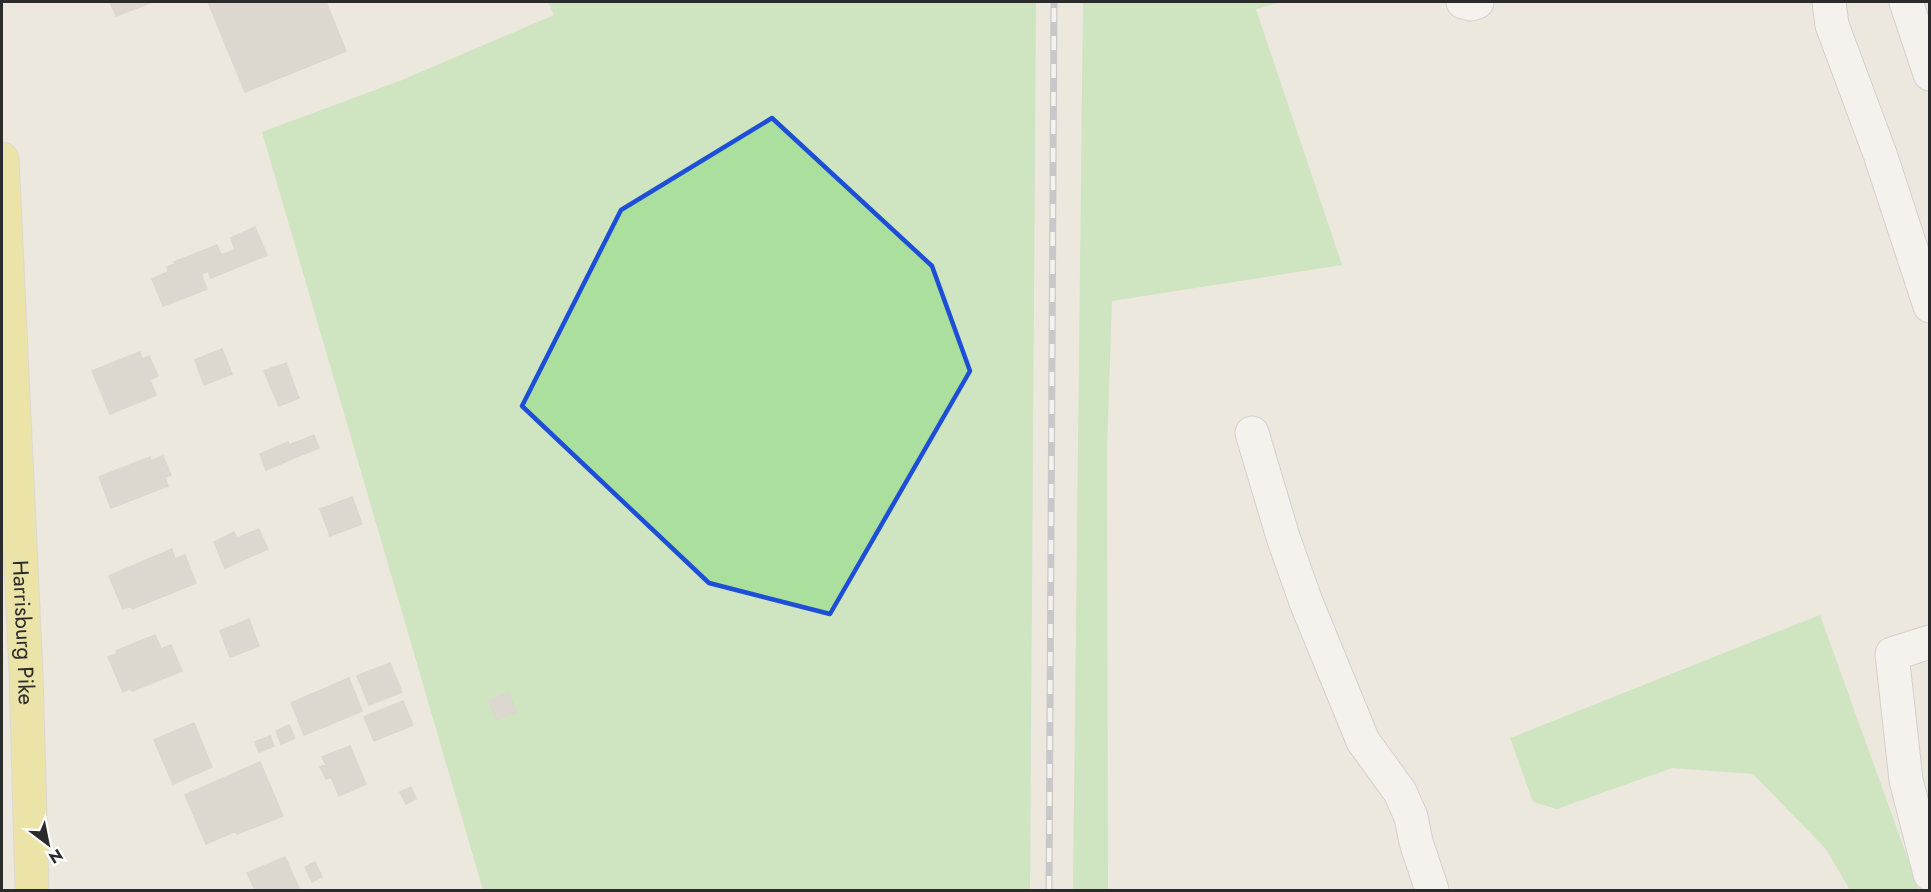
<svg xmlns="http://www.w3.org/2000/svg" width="1931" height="892" font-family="Jost,sans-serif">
	<rect width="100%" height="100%" fill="#ece8de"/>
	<!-- green -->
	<path fill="#aadf9e" d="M 548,2 L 1036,2 L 1030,890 L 483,890 L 262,132 L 402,80 L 554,15 Z
		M 1083,2 L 1282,2 L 1256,9 L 1342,265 L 1112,301 L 1107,449 L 1108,890 L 1073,890 Z
		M 1820,615 L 1919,890 L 1850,890 L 1826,849 L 1753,774 L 1672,768 L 1557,809 L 1533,802 L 1510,738 Z"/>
	<!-- building -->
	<path fill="#c8c6bc" stroke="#c7c4b8" stroke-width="1.5" d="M 110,2 L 152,2 L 116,16 Z
		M 208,2 L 326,2 L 346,51 L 245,92 Z
		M 255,227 L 267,255 L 211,278 L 208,271 L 201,274 L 207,289 L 163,306 L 152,279 L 168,272 L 167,267 L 175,264 L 174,262 L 217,245 L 221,255 L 235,250 L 231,238 Z
		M 222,349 L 232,374 L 204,385 L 195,360 Z
		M 140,352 L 142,359 L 149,356 L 158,376 L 150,380 L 156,395 L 110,414 L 92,371 Z
		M 286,363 L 299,398 L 279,406 L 264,371 Z
		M 314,435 L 319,448 L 294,458 L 289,445 Z
		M 288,442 L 294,458 L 266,470 L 260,454 Z
		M 163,456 L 171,475 L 165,477 L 168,486 L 111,508 L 99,477 L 150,457 L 151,461 Z
		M 352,497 L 362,524 L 330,536 L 320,509 Z
		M 259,529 L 268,549 L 225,568 L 214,542 L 234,532 L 237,538 Z
		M 172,549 L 175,559 L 185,555 L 196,583 L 132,609 L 131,606 L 123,609 L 109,576 Z
		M 249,619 L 259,646 L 230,657 L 220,631 Z
		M 155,635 L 161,649 L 171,645 L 182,671 L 132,691 L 130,689 L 123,692 L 108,657 L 117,654 L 116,651 Z
		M 390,663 L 402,692 L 369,705 L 357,676 Z
		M 349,678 L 362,711 L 304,735 L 291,703 Z
		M 509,693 L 516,712 L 496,720 L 489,700 Z
		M 403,701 L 413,725 L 374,741 L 364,717 Z
		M 194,723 L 212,767 L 173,784 L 154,740 Z
		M 289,725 L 295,738 L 281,744 L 276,731 Z
		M 270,736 L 274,746 L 259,752 L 255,742 Z
		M 350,746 L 366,784 L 339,796 L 331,777 L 326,779 L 320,767 L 326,765 L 322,757 Z
		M 260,762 L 283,816 L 237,834 L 236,831 L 206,844 L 185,795 Z
		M 411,787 L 416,799 L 406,804 L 400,792 Z
		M 285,857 L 299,888 L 293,890 L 255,890 L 247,873 Z
		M 315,862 L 322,877 L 312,882 L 305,867 Z"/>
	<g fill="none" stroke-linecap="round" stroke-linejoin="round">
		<defs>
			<path id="minor" d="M 1463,2 L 1471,4 L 1477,2
				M 1829,2 L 1832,25 L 1880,154 L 1930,306
				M 1906,2 L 1930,74
				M 1252,433 L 1283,537 L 1306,602 L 1363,741 L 1400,792 L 1411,817 L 1416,842 L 1432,890
				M 1930,642 L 1892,654 L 1906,780 L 1930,874"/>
			<g id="major">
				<path id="s1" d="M 2,159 L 26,673 L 32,890"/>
			</g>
		</defs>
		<!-- minor casing -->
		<use href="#minor" stroke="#b1b2be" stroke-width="35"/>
		<!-- major casing -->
		<use href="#major" stroke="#c8c8c8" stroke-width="35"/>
		<!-- minor -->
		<use href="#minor" stroke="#fff" stroke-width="33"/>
		<!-- major -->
		<use href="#major" stroke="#e8de67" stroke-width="33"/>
		<defs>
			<path id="rail" d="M 1049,890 L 1054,2"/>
		</defs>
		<!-- rail casing -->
		<use href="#rail" stroke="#a1a1b4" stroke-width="7"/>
		<!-- rail -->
		<use href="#rail" stroke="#fff" stroke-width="4.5" stroke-dasharray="14" stroke-linecap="butt"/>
	</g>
	<!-- marked area -->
	<path d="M0 0H1931V892H0ZM 772,118 L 932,266 L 970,371 L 830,614 L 709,583 L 522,406 L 621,210 Z" fill="#ece8de" fill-opacity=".55" fill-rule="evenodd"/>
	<path fill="none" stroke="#1d4ed8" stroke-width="4.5" stroke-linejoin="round" d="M 772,118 L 932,266 L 970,371 L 830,614 L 709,583 L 522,406 L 621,210 Z"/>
	<g text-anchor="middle" stroke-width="4.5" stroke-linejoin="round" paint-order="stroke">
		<!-- street labels -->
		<g font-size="22" fill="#2b2b2b" stroke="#fff">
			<text dy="8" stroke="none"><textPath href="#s1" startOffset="474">Harrisburg Pike</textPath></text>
		</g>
	</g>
	<!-- border -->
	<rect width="1931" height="892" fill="none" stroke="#2b2b2b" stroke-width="6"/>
	<!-- north arrow -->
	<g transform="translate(48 844) rotate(148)" stroke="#ffffff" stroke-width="4.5" paint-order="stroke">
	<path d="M0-4.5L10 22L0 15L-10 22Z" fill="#2b2b2b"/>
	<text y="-9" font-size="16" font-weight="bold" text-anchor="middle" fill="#2b2b2b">N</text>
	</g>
</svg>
